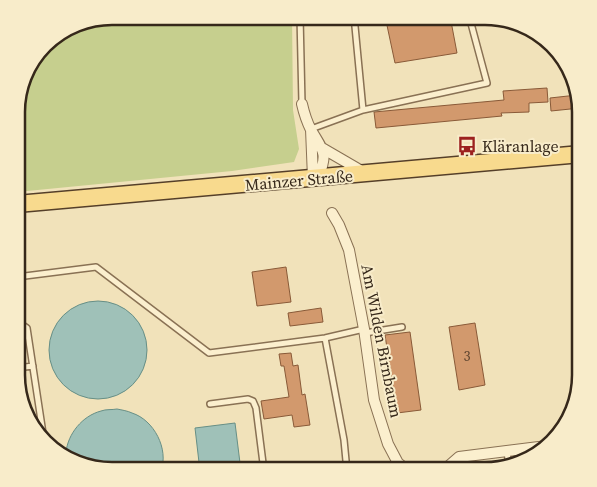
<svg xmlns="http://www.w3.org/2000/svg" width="597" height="487" font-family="'Source Serif 4',serif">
	<rect width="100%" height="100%" fill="#f1e2ba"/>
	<!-- green -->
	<path fill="#c6cf8e" d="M 112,16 L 292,16 L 293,110 L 299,149 L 294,162 L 232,171 L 17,192 L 17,100 L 49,40 Z"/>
	<!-- water -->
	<path fill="#9fc1b8" stroke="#678f86" d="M49 350a49 49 0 1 1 98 0a49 49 0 1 1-98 0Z
		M 117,409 C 122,410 128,411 132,413 C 154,420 169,449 161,471 L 106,471 L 66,452 C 68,434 82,416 101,411 C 106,409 112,410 117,409 Z
		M 235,423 L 241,471 L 200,471 L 195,428 Z"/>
	<!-- building -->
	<path fill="#d2996d" stroke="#895a38" d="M 385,16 L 450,16 L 457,53 L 395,63 Z
		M 547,88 L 548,102 L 529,103 L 529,112 L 501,113 L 502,116 L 376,128 L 374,112 L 504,100 L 503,91 Z
		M 577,95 L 580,108 L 551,111 L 550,98 Z
		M 286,267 L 291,302 L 257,306 L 252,272 Z
		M 321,308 L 323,322 L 290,326 L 288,313 Z
		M 475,323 L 485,385 L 459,390 L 449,327 Z
		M 410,332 L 421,410 L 397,413 L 385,335 Z
		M 291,353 L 293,366 L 298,365 L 302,395 L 305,394 L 310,425 L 294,427 L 292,415 L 264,419 L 261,401 L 289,397 L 284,366 L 281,366 L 279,354 Z"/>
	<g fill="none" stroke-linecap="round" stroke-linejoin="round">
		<defs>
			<path id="lane" d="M 300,16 L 302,104
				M 354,16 L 363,110
				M 311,129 L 363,110 L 487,83 L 469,16
				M 17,277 L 96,267 L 209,353 L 325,338 L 364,329
				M 17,321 L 27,328 L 44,440
				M 365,333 L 402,327
				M 325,338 L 344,440 L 347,471
				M 17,368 L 33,366
				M 210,404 L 248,399 L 253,401 L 256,408 L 264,471
				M 507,452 L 509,466
				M 390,471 L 398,463"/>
			<path id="street" d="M 302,104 C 304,113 307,122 311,130 C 324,152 328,153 318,178
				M 311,129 L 313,178
				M 322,148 L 365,173
				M 332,213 L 339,225 L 349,250 L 364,329 L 374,400 L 388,444 L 398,463 L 408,471
				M 443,471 L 459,457 L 547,446"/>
			<path id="primary" d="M 17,204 L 581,154"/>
		</defs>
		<!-- lane casing -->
		<use href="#lane" stroke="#897154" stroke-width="8"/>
		<!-- street casing -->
		<use href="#street" stroke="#897154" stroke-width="12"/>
		<!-- primary casing -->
		<use href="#primary" stroke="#553f29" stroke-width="19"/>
		<!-- lane -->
		<use href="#lane" stroke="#fbefce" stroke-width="5"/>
		<!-- street -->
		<use href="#street" stroke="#fbefce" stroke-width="10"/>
		<!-- primary -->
		<use href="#primary" stroke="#f8da8e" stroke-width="16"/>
	</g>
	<!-- icons -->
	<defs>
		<symbol id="bus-bare" viewBox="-9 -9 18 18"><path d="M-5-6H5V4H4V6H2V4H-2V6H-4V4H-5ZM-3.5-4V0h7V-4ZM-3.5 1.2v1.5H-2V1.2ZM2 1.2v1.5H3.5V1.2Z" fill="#9c211f" stroke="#f8ecca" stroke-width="2.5" paint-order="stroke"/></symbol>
	</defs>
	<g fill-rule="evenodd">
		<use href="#bus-bare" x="453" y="132" width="28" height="28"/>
	</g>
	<g text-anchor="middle" stroke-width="4" stroke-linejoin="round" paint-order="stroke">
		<!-- number labels -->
		<g font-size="14" fill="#5d442f">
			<text x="467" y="361">3</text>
		</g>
		<!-- poi labels -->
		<g font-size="16" fill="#36281a" stroke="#f8ecca" text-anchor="start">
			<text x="482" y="152">Kläranlage</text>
		</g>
		<!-- street labels -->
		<g font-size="16" fill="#36281a" stroke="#f8ecca">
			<text transform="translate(299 180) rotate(-5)" y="6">Mainzer Straße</text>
			<text transform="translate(382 341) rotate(79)" y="6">Am Wilden Birnbaum</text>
		</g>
	</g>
	<!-- crop -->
	<path d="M0 0H597V487H0ZM112 25H485A87 87 0 0 1 572 112V375A87 87 0 0 1 485 462H112A87 87 0 0 1 25 375V112A87 87 0 0 1 112 25Z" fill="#f8ecca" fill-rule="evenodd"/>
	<path fill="none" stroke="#36281a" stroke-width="2.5" d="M112 25H485A87 87 0 0 1 572 112V375A87 87 0 0 1 485 462H112A87 87 0 0 1 25 375V112A87 87 0 0 1 112 25Z"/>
</svg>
